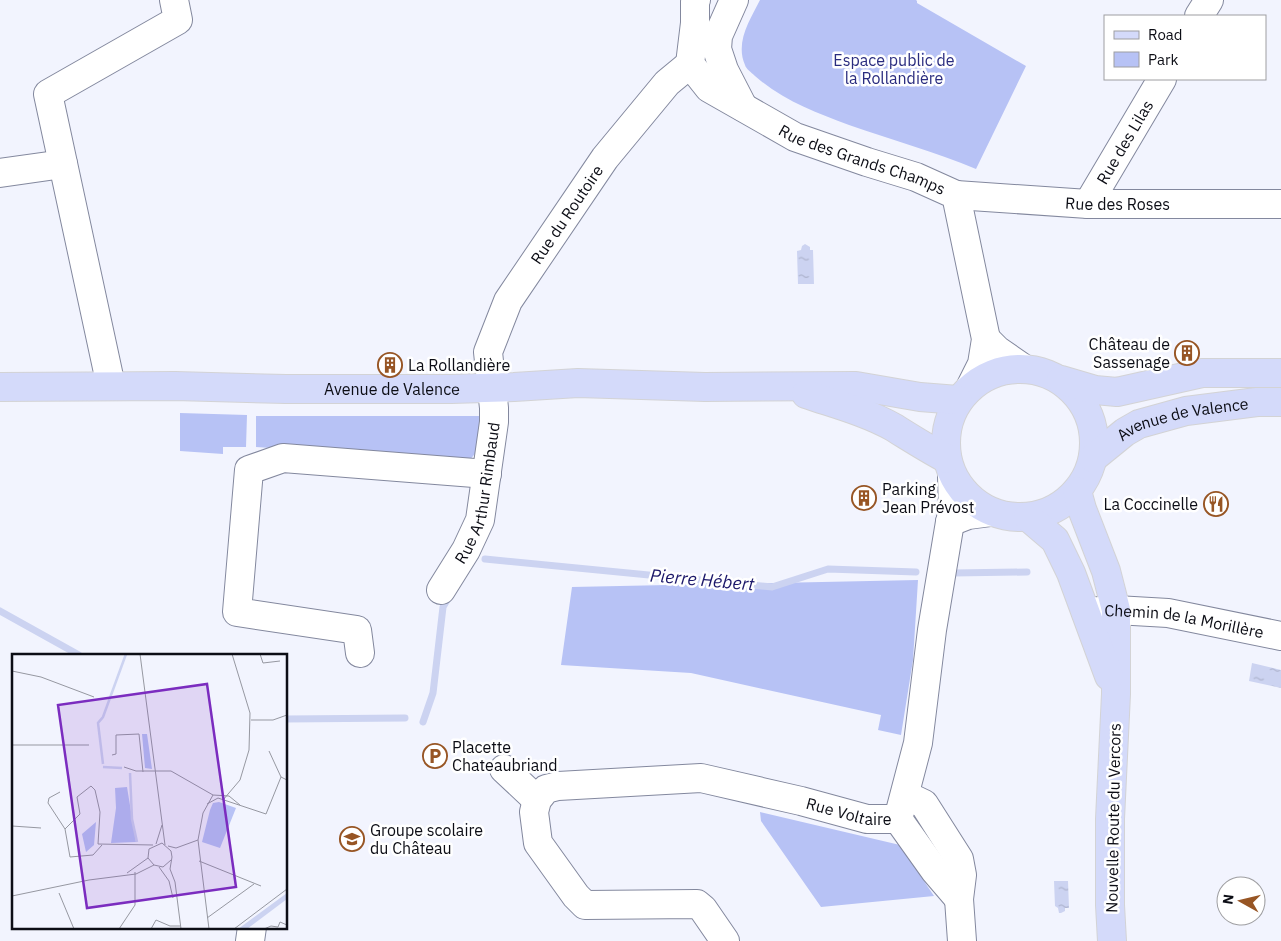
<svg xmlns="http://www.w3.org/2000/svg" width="1281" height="941" font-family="'IBM Plex Sans',sans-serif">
	<defs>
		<pattern id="water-ripples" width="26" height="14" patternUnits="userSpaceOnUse" patternTransform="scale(1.25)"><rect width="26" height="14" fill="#ccd3f1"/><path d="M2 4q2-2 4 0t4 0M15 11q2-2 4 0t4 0" fill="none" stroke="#aeb4ce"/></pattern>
	</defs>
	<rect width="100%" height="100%" fill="#f2f4fe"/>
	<!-- green -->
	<path fill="#b7c2f5" d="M 760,0 L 916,0 L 917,1 L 917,3 L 1026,66 L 976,169 C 935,152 892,140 849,125 C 816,113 782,100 755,76 C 751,72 746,69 745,65 C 735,42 750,20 760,0 Z
		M 180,413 L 247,415 L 246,447 L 223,447 L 223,454 L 180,451 Z
		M 256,416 L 480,416 L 478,450 L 469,461 L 256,447 Z
		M 918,580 L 913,660 L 901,735 L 878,730 L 881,715 L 691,673 L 561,665 L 572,587 Z
		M 760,812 L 900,845 L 934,896 L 821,907 L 761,821 Z"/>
	<!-- water -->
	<path fill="url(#water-ripples)" d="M 805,244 L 810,247 L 810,250 L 813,250 L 814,284 L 798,284 L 797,251 L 801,250 L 802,246 Z
		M 1252,663 L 1281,670 L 1281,688 L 1249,681 Z
		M 1054,881 L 1068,881 L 1069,908 L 1065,908 L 1065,911 L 1061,913 L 1059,913 L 1058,908 L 1055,906 Z"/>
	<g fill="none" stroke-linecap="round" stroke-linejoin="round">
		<!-- stream -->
		<path stroke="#ccd3f1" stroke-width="7" d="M 485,559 L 772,587 L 828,569 L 916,572
			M 953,573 L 1027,572
			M 0,611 L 79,655
			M 286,719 L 405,718
			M 423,722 L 433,693 L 443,607 L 450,595"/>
		<defs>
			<g id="minor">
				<path id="s1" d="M 696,0 L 695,2 L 695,23 L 690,64 L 709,88 L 795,137 L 867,162 L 916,177 L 956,195 L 986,339 L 982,364 L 971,386"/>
				<path d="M 734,0 L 718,36 L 717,49 L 724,70 L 743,107"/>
				<path d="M 1199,16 L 1209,0"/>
				<path d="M 0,173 L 63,164"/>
				<path id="s2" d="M 956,195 L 1088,204 L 1281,204"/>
				<path id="s3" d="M 1088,204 L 1162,79"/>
				<path d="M 986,339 L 997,350 L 1023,368"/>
				<path d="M 111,386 L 48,94 L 178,20 L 174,0"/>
				<path d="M 950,522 L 968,515 L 991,512"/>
				<path id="s4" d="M 441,590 L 466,550 L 480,520 L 494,422 L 494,408 L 488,352 L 508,301 L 605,158 L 667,83 L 690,64"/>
				<path id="s5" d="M 1086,612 L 1116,610 L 1168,613 L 1281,636"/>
				<path d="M 360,653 L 357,630 L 237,612 L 249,470 L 283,458 L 487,474"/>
				<path d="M 504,769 L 537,800"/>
				<path d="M 905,795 L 924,804 L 959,859 L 962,875 L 959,899 L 962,941"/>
				<path d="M 898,819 L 935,871 L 959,899"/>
				<path d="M 250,941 L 252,927"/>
				<path id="s6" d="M 725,941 L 703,909 L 697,904 L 585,905 L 576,896 L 538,843 L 534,812 L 537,800 L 546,789 L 558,786 L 701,778 L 801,801 L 867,819 L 898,819 L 918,743 L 932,630 L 950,522 L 953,511 L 952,476"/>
			</g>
			<g id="major">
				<circle cx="1020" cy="443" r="74"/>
				<path d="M 1061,380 L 1095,390 L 1117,392 L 1202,373 L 1281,373"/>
				<path id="s7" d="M 0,387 L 175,386 L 286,389 L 451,389 L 514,387 L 578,383 L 705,387 L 856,386 L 920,397 L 958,400"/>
				<path d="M 806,394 C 835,404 866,412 893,427 C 911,438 928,449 947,459"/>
				<path id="s8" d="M 1093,458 L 1125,432 L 1139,424 L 1186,411 L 1257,402 L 1281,402"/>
				<path d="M 1077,491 L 1082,509 L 1106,571 L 1116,610 L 1116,694 L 1110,819 L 1110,905 L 1112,941"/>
				<path d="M 1028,517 L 1055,540 L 1071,573 L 1109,676"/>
			</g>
		</defs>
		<!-- minor casing -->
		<use href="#minor" stroke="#83889e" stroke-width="30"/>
		<!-- major casing -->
		<use href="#major" stroke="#d3d3d5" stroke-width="30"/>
		<!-- minor -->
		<use href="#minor" stroke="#fff" stroke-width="28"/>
		<!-- major -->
		<use href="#major" stroke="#d4dafa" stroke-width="28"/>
	</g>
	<!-- icons -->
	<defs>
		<symbol id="building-ring" viewBox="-11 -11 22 22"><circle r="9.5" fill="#fff" stroke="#975524" stroke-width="1.5"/><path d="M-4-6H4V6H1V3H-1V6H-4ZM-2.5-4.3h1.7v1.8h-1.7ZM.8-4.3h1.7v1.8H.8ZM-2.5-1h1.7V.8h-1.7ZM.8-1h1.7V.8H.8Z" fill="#975524"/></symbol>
		<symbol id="restaurant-ring" viewBox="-11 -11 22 22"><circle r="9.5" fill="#fff" stroke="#975524" stroke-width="1.5"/><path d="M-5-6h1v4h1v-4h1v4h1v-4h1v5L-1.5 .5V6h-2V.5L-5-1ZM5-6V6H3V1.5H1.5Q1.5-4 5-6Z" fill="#975524"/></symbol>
		<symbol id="parking-ring" viewBox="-11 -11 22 22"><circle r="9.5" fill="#fff" stroke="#975524" stroke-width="1.5"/><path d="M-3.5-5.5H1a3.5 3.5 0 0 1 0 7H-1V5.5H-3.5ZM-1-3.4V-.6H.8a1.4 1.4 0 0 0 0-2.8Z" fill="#975524"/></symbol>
		<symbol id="school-ring" viewBox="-11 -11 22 22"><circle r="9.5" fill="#fff" stroke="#975524" stroke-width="1.5"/><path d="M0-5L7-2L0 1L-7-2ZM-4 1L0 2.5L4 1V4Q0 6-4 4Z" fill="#975524"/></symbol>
	</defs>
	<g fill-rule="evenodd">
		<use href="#building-ring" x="1173" y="339" width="28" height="28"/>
		<use href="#building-ring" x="376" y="351" width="28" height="28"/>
		<use href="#building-ring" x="850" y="484" width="28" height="28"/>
		<use href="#restaurant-ring" x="1202" y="490" width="28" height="28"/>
		<use href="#parking-ring" x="421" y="742" width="28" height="28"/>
		<use href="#school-ring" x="338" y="825" width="28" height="28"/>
	</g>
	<g text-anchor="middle" stroke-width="5" stroke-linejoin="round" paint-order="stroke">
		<!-- park labels -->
		<g font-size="16" fill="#2a2c7f" stroke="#fff">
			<text x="894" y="66">Espace public de<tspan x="894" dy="18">la Rollandière</tspan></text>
		</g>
		<!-- street labels -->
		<g font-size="16" fill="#0c0d15" stroke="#fff">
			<text dy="6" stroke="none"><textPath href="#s3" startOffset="72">Rue des Lilas</textPath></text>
			<text dy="6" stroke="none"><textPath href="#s1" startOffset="265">Rue des Grands Champs</textPath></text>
			<text dy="6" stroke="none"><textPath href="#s2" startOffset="162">Rue des Roses</textPath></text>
			<text dy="6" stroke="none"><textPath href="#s4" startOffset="409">Rue du Routoire</textPath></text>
			<text dy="6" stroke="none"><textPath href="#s7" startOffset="392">Avenue de Valence</textPath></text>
			<text dy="6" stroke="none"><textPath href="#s8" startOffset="101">Avenue de Valence</textPath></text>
			<text dy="6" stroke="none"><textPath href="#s4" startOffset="106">Rue Arthur Rimbaud</textPath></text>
			<text dy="6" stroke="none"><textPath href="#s5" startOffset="99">Chemin de la Morillère</textPath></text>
			<text dy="6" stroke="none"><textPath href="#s6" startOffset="602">Rue Voltaire</textPath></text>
			<text transform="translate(1113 818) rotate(-89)" y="6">Nouvelle Route du Vercors</text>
		</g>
		<!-- poi labels -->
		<g font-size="16" fill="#0c0d15" stroke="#fff" text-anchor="start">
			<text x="1170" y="350" text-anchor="end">Château de<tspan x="1170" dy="18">Sassenage</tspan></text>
			<text x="408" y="371">La Rollandière</text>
			<text x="882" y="495">Parking<tspan x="882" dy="18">Jean Prévost</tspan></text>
			<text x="1198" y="510" text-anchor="end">La Coccinelle</text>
			<text x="452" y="753">Placette<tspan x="452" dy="18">Chateaubriand</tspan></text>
			<text x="370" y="836">Groupe scolaire<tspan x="370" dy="18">du Château</tspan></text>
		</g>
		<!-- water labels -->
		<g font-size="18" font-style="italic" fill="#1c186a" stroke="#fff">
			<text transform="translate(702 580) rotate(5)" y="6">Pierre Hébert</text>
		</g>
	</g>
	<!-- overview -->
	<g transform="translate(12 654)">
		<rect width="275" height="275" fill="#f2f4fe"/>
		<path d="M 130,80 L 135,80 L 140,115 L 133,114 ZM 115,133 L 124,188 L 99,189 L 104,154 L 103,134 ZM 207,148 L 224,154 L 208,194 L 190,188 L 198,156 L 201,149 ZM 84,168 L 82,191 L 74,198 L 70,180 Z" fill="#b7c2f5"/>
		<path d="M 275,239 L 275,245 L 235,275 L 226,275 Z" fill="#ccd3f1"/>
		<path fill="none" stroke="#ccd3f1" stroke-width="2.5" d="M 91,110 L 86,69 L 91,63 L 114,0M 91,113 L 110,114M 118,119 L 120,165 L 125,188"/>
		<path fill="none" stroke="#9698a1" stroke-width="1" d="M 128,0 L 153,191M 248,0 L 251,9 L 268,7M 0,17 L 29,23 L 82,43M 239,66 L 261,66 L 275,61M 0,91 L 77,91M 257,97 L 269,123M 100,101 L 104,100 L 104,81 L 127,80 L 131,118M 112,113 L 124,117 L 159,117 L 201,141M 48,138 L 37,144 L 36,149 L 53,175M 211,146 L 228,126 L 237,96 L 238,59 L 220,0M 195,150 L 206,144 L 254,160 L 269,123 L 275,126M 0,172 L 29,174M 186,186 L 197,275M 144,190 L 150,171M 90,191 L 81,201 L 58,203 L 53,175 L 68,160 L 65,143 L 79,132 L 83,136 L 88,158 L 86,190 L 141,191M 156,192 L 164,194 L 186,186 L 191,159 L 201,141 L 217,142 L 228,151M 159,206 L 151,213 L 142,211 L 136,204 L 137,195 L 150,189 L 159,197 L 160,203 L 158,215 L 163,228 L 169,275M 187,207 L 249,232M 147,213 L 157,227 L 161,244M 115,219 L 136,204M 47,239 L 62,275M 0,242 L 77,226 L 124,220 L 142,211M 195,264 L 242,230M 107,275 L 123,251 L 123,218M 139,275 L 144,266 L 158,272 L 168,272M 222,275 L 275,235M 252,275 L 259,272 L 266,273 L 268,268 L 275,271"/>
		<path fill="#7b2cbf" fill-opacity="0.15" stroke="#7b2cbf" stroke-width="2.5" d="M 195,30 L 224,233 L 75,254 L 46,51 Z"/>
		<rect width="275" height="275" fill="none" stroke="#0c0d15" stroke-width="2.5"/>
	</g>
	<!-- legend -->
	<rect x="1104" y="15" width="162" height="65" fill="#ffffff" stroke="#9e9ea1"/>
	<rect x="1114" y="31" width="25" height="8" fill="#d4dafa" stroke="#9e9ea1"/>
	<text x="1148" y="40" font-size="15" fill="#0c0d15">Road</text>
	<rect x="1114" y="52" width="25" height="15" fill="#b7c2f5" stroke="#9e9ea1"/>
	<text x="1148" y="65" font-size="15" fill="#0c0d15">Park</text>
	<!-- north arrow -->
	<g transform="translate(1241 901) rotate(278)"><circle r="24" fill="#ffffff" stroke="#9e9ea1"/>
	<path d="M0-4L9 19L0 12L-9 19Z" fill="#975524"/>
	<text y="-8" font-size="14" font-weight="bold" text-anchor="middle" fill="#0c0d15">N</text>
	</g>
</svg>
